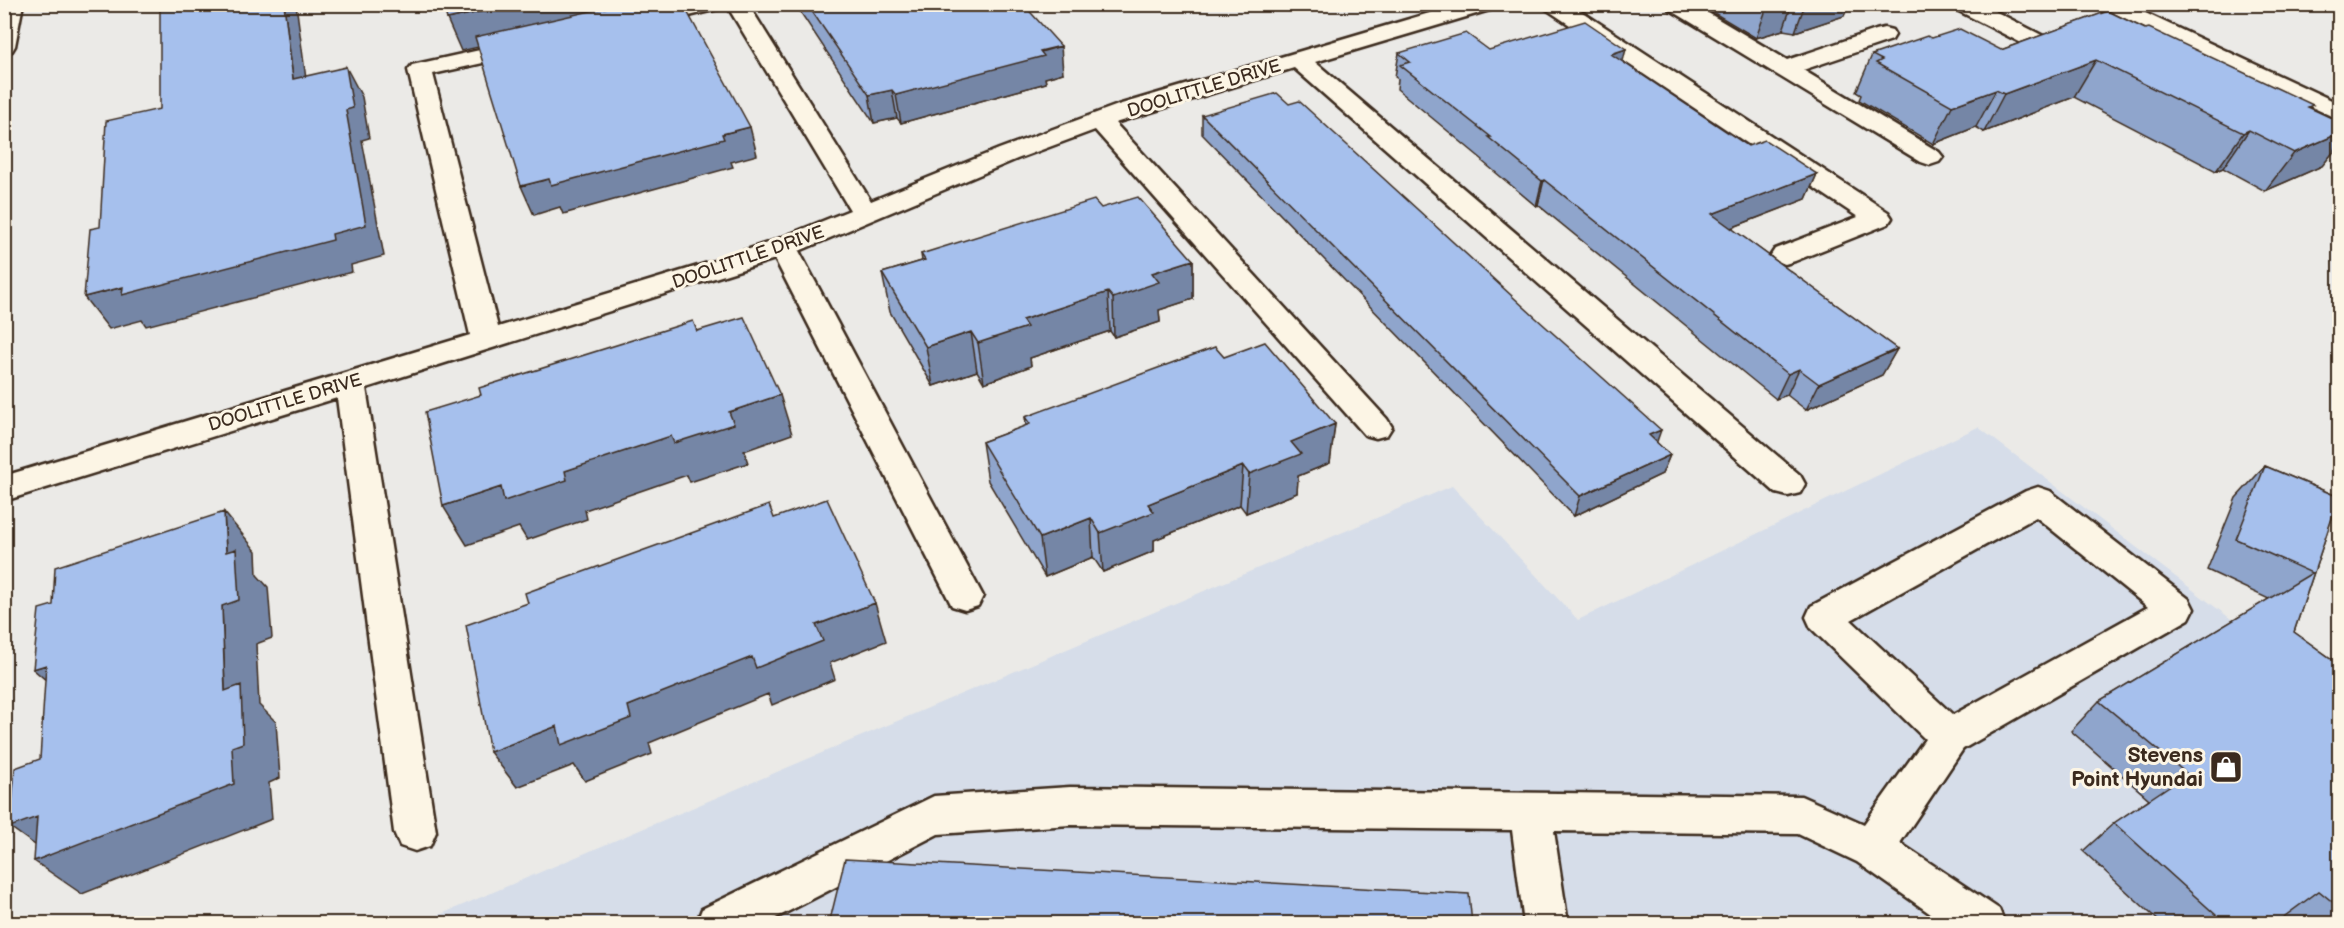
<svg xmlns="http://www.w3.org/2000/svg" width="2344" height="928" font-family="'Balsamiq Sans',sans-serif">
	<rect width="100%" height="100%" fill="#ebeae7"/>
	<filter id="ink" filterUnits="userSpaceOnUse"><feTurbulence type="fractalNoise" baseFrequency=".0167" numOctaves="2"/><feDisplacementMap in="SourceGraphic" scale="12" xChannelSelector="R" yChannelSelector="G"/><feConvolveMatrix kernelMatrix="1 2 1 2 8 2 1 2 1" color-interpolation-filters="sRGB"/></filter>
	<g filter="url(#ink)">
		<!-- built -->
		<path fill="#d6dde9" d="M 1978,427 L 2339,701 L 2339,923 L 418,924 L 1452,486 L 1578,620 Z"/>
		<g fill="none" stroke-linecap="round" stroke-linejoin="round">
			<defs>
				<path id="minor" d="M 4,4 L 23,4 L 15,46 L 12,51 L 4,53 Z
					M 680,4 L 721,4 L 718,9 L 643,27 L 635,25 L 632,20 L 635,15 Z
					M 726,4 L 748,4 L 871,201 L 999,149 L 1118,105 L 1460,4 L 1496,4 L 1493,9 L 1315,62 L 1800,475 L 1805,484 L 1800,493 L 1788,496 L 1776,493 L 1294,68 L 1115,123 L 1387,419 L 1392,427 L 1387,435 L 1376,438 L 1365,435 L 1095,130 L 1017,159 L 799,251 L 983,596 L 978,606 L 965,610 L 952,606 L 775,259 L 366,388 L 436,832 L 430,846 L 415,851 L 400,846 L 394,832 L 337,398 L 4,501 L 4,476 L 470,335 L 408,70 L 412,65 L 525,40 L 533,42 L 537,47 L 533,52 L 433,74 L 498,327 L 708,263 L 773,241 L 850,210 Z
					M 1543,4 L 1570,4 L 1888,212 L 1892,218 L 1888,224 L 1795,261 L 1785,264 L 1775,261 L 1771,255 L 1775,249 L 1858,217 L 1546,9 Z
					M 1666,4 L 1693,4 L 1787,60 L 1876,30 L 1884,28 L 1892,30 L 1895,35 L 1892,40 L 1803,70 L 1939,152 L 1943,157 L 1939,162 L 1930,165 L 1921,162 L 1669,9 Z
					M 1952,4 L 1981,4 L 2059,44 L 2063,49 L 2059,54 L 2051,56 L 2043,54 L 1955,9 Z
					M 2096,4 L 2126,4 L 2340,104 L 2340,120 L 2099,9 Z
					M 2038,487 L 2050,491 L 2189,599 L 2194,609 L 2189,619 L 1963,749 L 1900,843 L 1999,909 L 2005,924 L 1945,924 L 1857,862 L 1798,834 L 1554,831 L 1568,924 L 1524,924 L 1512,830 L 1070,825 L 938,834 L 764,924 L 696,924 L 702,909 L 934,796 L 1070,787 L 1801,796 L 1864,824 L 1925,739 L 1811,628 L 1806,617 L 1811,606 L 2026,491 ZM 2036,517 L 2148,607 L 1953,715 L 1851,620 Z"/>
			</defs>
			<!-- minor casing -->
			<use href="#minor" stroke="#3b2a1e" stroke-width="5"/>
			<!-- minor -->
			<use href="#minor" fill="#fcf5e5" fill-rule="evenodd"/>
		</g>
		<!-- wall -->
		<path fill="#8fa5cc" stroke="#3b2a1e" stroke-width="1.5" d="M 795,4 L 1023,4 L 1063,73 L 1045,78 L 1046,83 L 901,123 L 897,118 L 874,123 Z
			M 1699,4 L 1849,4 L 1844,16 L 1795,32 L 1783,30 L 1756,38 Z
			M 2108,11 L 2340,122 L 2340,144 L 2322,166 L 2265,191 L 2223,168 L 2216,171 L 2074,97 L 1984,132 L 1976,127 L 1933,144 L 1859,100 L 1861,95 L 1856,92 L 1872,55 L 1932,38 L 2001,50 Z
			M 1489,50 L 1623,62 L 1748,146 L 1817,174 L 1806,199 L 1731,228 L 1897,349 L 1882,375 L 1806,410 L 1787,395 L 1776,399 L 1538,205 L 1536,206 L 1483,162 L 1483,160 L 1397,89 L 1398,79 L 1395,77 L 1399,53 Z
			M 1202,115 L 1656,442 L 1670,455 L 1662,474 L 1574,516 L 1202,134 Z
			M 1101,208 L 1193,260 L 1193,299 L 1159,310 L 1160,322 L 1114,337 L 1110,331 L 1030,358 L 1031,366 L 984,383 L 977,371 L 933,386 L 890,312 L 882,273 L 922,261 L 921,254 Z
			M 1224,357 L 1335,424 L 1330,463 L 1298,476 L 1297,493 L 1246,513 L 1240,505 L 1154,540 L 1154,551 L 1103,572 L 1093,557 L 1045,577 L 988,481 L 982,442 L 1026,426 L 1025,417 Z
			M 2265,466 L 2339,497 L 2294,632 L 2340,665 L 2340,924 L 2287,924 L 2281,918 L 2274,924 L 2162,924 L 2083,851 L 2114,823 L 2149,799 L 2071,731 L 2099,701 L 2269,599 L 2207,570 L 2236,498 Z"/>
		<!-- shaded-wall -->
		<path fill="#7486a6" stroke="#3b2a1e" stroke-width="1.5" d="M 284,4 L 296,4 L 310,109 L 293,79 Z
			M 515,4 L 630,4 L 633,12 L 461,51 L 447,19 Z
			M 1768,4 L 1792,4 L 1783,30 L 1756,38 Z
			M 1805,4 L 1849,4 L 1844,16 L 1795,32 Z
			M 1061,46 L 1063,73 L 1045,78 L 1046,83 L 901,123 L 896,95 Z
			M 1626,49 L 1620,73 L 1611,54 Z
			M 2096,60 L 2074,97 L 1984,132 L 2004,94 Z
			M 346,67 L 362,97 L 369,138 L 362,140 L 384,256 L 351,265 L 352,272 L 146,326 L 142,320 L 109,329 L 84,297 L 332,234 Z
			M 892,90 L 897,118 L 874,123 L 869,95 Z
			M 1996,90 L 1976,127 L 1933,144 L 1952,106 Z
			M 750,127 L 757,155 L 731,162 L 733,167 L 563,214 L 560,207 L 534,215 L 521,186 Z
			M 2249,130 L 2223,168 L 2216,171 L 2243,133 Z
			M 2340,133 L 2340,144 L 2322,166 L 2265,191 L 2294,153 Z
			M 1817,174 L 1806,199 L 1702,239 L 1712,214 Z
			M 1544,180 L 1538,205 L 1536,206 L 1542,181 Z
			M 1193,260 L 1193,299 L 1159,310 L 1160,322 L 1114,337 L 1113,298 L 1152,273 Z
			M 1108,292 L 1110,331 L 1030,358 L 1031,366 L 984,383 L 978,343 L 1022,320 Z
			M 971,332 L 977,371 L 933,386 L 926,347 Z
			M 1897,349 L 1882,375 L 1806,410 L 1819,384 Z
			M 1799,369 L 1787,395 L 1776,399 L 1788,374 Z
			M 780,395 L 792,434 L 744,451 L 748,463 L 690,482 L 687,475 L 585,510 L 587,519 L 527,540 L 519,527 L 467,545 L 443,506 L 501,487 L 565,471 L 729,412 Z
			M 1335,424 L 1330,463 L 1298,476 L 1297,493 L 1246,513 L 1249,474 L 1291,442 Z
			M 1661,430 L 1654,450 L 1649,435 Z
			M 1670,455 L 1662,474 L 1574,516 L 1580,496 Z
			M 1243,466 L 1240,505 L 1154,540 L 1154,551 L 1103,572 L 1100,533 L 1148,504 Z
			M 224,512 L 256,551 L 257,575 L 268,587 L 272,638 L 256,644 L 259,705 L 276,722 L 280,778 L 269,783 L 272,819 L 82,894 L 34,861 L 49,855 L 10,827 L 225,691 L 222,606 L 226,552 Z
			M 1091,518 L 1093,557 L 1045,577 L 1040,538 Z
			M 875,603 L 886,641 L 830,663 L 835,679 L 772,705 L 768,694 L 649,743 L 652,754 L 585,781 L 574,765 L 517,787 L 490,752 L 557,726 L 628,706 L 816,625 Z
			M 46,665 L 76,706 L 33,669 Z"/>
		<!-- building -->
		<path fill="#a6c0ed" stroke="#3b2a1e" stroke-width="1.5" d="M 160,4 L 284,4 L 293,79 L 346,67 L 353,108 L 346,110 L 366,225 L 332,234 L 333,240 L 122,295 L 123,287 L 84,297 L 90,229 L 100,227 L 106,121 L 160,109 Z
			M 443,4 L 515,4 L 447,19 Z
			M 622,4 L 683,4 L 750,127 L 722,134 L 724,139 L 551,185 L 549,179 L 521,186 L 475,37 Z
			M 807,4 L 1023,4 L 1061,46 L 1040,51 L 1044,56 L 896,95 L 892,90 L 869,95 Z
			M 2108,11 L 2145,29 L 2149,28 L 2313,105 L 2308,107 L 2340,122 L 2340,133 L 2294,153 L 2249,130 L 2243,133 L 2096,60 L 2004,94 L 1996,90 L 1952,106 L 1876,63 L 1882,60 L 1872,55 L 1927,36 L 1932,38 L 1960,29 L 2001,50 Z
			M 1585,21 L 1626,49 L 1611,54 L 1748,146 L 1765,140 L 1817,174 L 1712,214 L 1897,349 L 1819,384 L 1799,369 L 1788,374 L 1544,180 L 1542,181 L 1488,137 L 1491,137 L 1400,65 L 1410,62 L 1399,53 L 1466,33 L 1489,50 Z
			M 1277,93 L 1289,104 L 1299,101 L 1536,318 L 1661,430 L 1649,435 L 1670,455 L 1580,496 L 1202,115 Z
			M 1138,197 L 1193,260 L 1152,273 L 1159,282 L 1113,298 L 1108,292 L 1022,320 L 1027,327 L 978,343 L 971,332 L 926,347 L 882,273 L 925,260 L 921,254 L 1094,200 L 1101,208 Z
			M 744,317 L 780,395 L 729,412 L 734,424 L 674,443 L 671,436 L 565,471 L 567,480 L 504,501 L 501,487 L 443,506 L 425,412 L 481,395 L 479,388 L 693,321 L 697,331 Z
			M 1265,342 L 1335,424 L 1291,442 L 1301,454 L 1249,474 L 1243,466 L 1148,504 L 1154,512 L 1100,533 L 1091,518 L 1040,538 L 982,442 L 1030,424 L 1025,417 L 1215,347 L 1224,357 Z
			M 2265,466 L 2339,497 L 2294,632 L 2340,665 L 2340,908 L 2319,891 L 2274,924 L 2226,924 L 2114,823 L 2187,774 L 2099,701 L 2312,573 L 2236,539 Z
			M 827,499 L 875,603 L 816,625 L 823,641 L 756,668 L 752,657 L 628,706 L 631,718 L 561,745 L 557,726 L 490,752 L 466,625 L 528,603 L 525,593 L 769,505 L 774,518 Z
			M 224,512 L 226,552 L 236,549 L 239,600 L 222,606 L 225,691 L 241,685 L 243,743 L 232,747 L 234,784 L 34,861 L 37,817 L 10,827 L 15,768 L 40,759 L 46,665 L 33,669 L 39,609 L 53,605 L 55,567 Z
			M 845,859 L 1469,894 L 1472,924 L 829,924 Z"/>
	</g>
	<!-- icons -->
	<defs>
		<symbol id="shop-square" viewBox="-11 -11 22 22"><rect x="-9" y="-9" width="18" height="18" rx="4" fill="#3b2a1e" stroke="#fcf5e5"/><path d="M-5-2.5h2.3a2.7 3.5 0 0 1 5.4 0H5L5.5 6h-11ZM-1.5-2.5h3a1.5 2.3 0 0 0-3 0Z" fill="#fff"/></symbol>
	</defs>
	<g fill-rule="evenodd">
		<use href="#shop-square" x="2207" y="748" width="38" height="38"/>
	</g>
	<g text-anchor="middle" stroke-width="6" stroke-linejoin="round" paint-order="stroke">
		<!-- street labels -->
		<g font-size="18" fill="#3b2a1e" stroke="#fcf5e5">
			<text transform="translate(1204 88) rotate(-17)" y="6">DOOLITTLE DRIVE</text>
			<text transform="translate(748 257) rotate(-19)" y="6">DOOLITTLE DRIVE</text>
			<text transform="translate(285 402) rotate(-17)" y="6">DOOLITTLE DRIVE</text>
		</g>
		<!-- near-poi labels -->
		<g font-size="21" font-weight="bold" fill="#3b2a1e" stroke="#fcf5e5" text-anchor="end">
			<text x="2203" y="762">Stevens<tspan x="2203" dy="24">Point Hyundai</tspan></text>
		</g>
	</g>
	<!-- margin -->
	<rect width="2344" height="928" fill="none" stroke="#fcf5e5" stroke-width="24"/>
	<rect x="12" y="12" width="2320" height="904" fill="none" stroke="#3b2a1e" stroke-width="2" filter="url(#ink)"/>
</svg>
